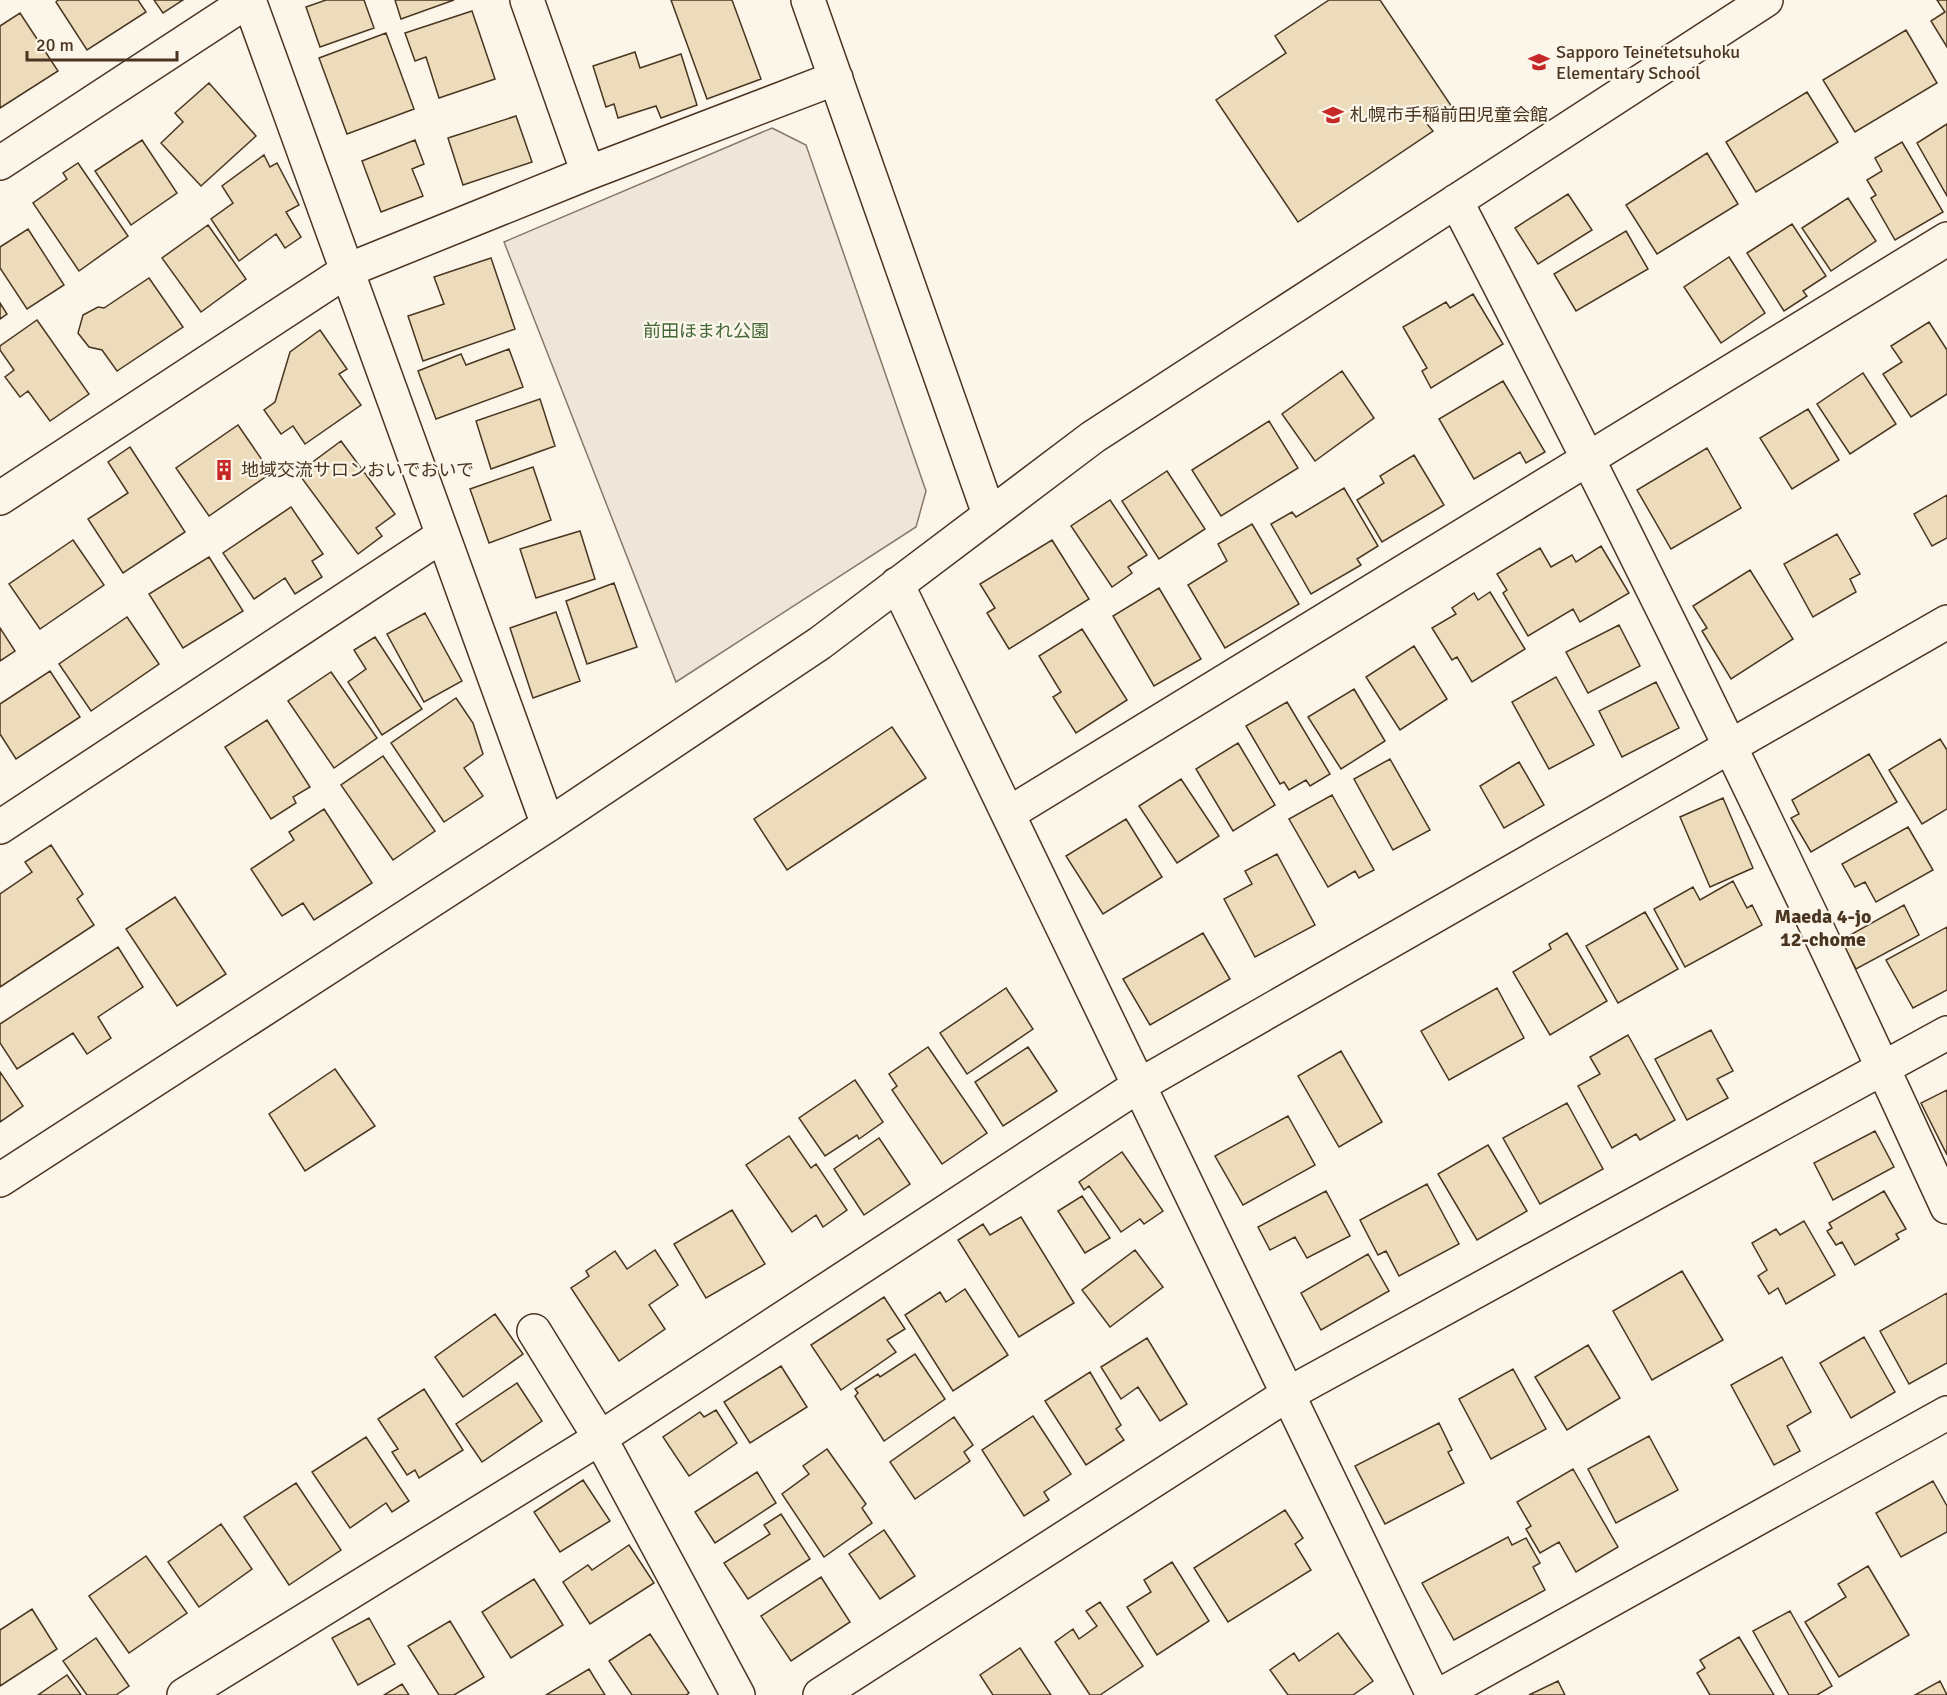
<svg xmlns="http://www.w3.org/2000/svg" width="1947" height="1695" font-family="Signika,'Noto Sans JP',sans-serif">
	<rect width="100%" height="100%" fill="#fbf6e9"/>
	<!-- green -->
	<path fill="#ede6d9" stroke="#887966" stroke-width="1.5" d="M 772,128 L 806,145 L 926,491 L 916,527 L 676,682 L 504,242 Z"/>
	<!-- building -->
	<path fill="#ecdcbc" stroke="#4a3520" stroke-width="1.5" d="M 58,0 L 138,0 L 146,12 L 87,50 L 56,2 Z
		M 154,0 L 183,0 L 163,13 Z
		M 326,0 L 364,0 L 374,28 L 320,47 L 306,7 Z
		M 395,0 L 454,0 L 401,19 Z
		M 671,0 L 732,0 L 761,79 L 707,99 Z
		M 1329,0 L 1380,0 L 1452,107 L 1427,124 L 1433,131 L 1298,222 L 1216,100 L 1286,53 L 1275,36 Z
		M 1937,0 L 1947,0 L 1947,47 L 1931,21 L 1945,12 Z
		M 472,11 L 495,79 L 439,98 L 426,57 L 415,61 L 405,33 Z
		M 20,13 L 58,71 L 0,108 L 0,26 Z
		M 1906,30 L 1937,83 L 1855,132 L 1823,80 Z
		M 386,33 L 414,109 L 347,134 L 319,58 Z
		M 635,52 L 640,68 L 681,54 L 697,105 L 661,118 L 656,106 L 618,118 L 614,104 L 606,107 L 593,66 Z
		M 209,83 L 256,136 L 201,186 L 161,143 L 183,122 L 175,113 Z
		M 1807,92 L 1838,142 L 1756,192 L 1726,142 Z
		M 516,116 L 532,162 L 463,185 L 448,138 Z
		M 1947,124 L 1947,196 L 1917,143 Z
		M 142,140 L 177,193 L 131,225 L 95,171 Z
		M 415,140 L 424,164 L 412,169 L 423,196 L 381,212 L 362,161 Z
		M 1902,142 L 1943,212 L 1895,240 L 1871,198 L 1876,195 L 1867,180 L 1882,171 L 1875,158 Z
		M 1707,153 L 1738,204 L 1657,254 L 1626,205 Z
		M 264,155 L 270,167 L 277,163 L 299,205 L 286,212 L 301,237 L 285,248 L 276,234 L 239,261 L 211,219 L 233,203 L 222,186 Z
		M 78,163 L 128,236 L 79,271 L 33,203 L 67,179 L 63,173 Z
		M 1568,194 L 1592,230 L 1538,264 L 1515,228 Z
		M 1848,198 L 1876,241 L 1831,271 L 1802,228 Z
		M 1792,224 L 1826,276 L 1803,291 L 1807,296 L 1784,311 L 1747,253 Z
		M 208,225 L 246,279 L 201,312 L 162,258 Z
		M 28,229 L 64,285 L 27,309 L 0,268 L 0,247 Z
		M 1626,231 L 1648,269 L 1576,311 L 1554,274 Z
		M 1729,257 L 1765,313 L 1721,343 L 1684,287 Z
		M 491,258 L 515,329 L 423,361 L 408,316 L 444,304 L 434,277 Z
		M 149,278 L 183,327 L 117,371 L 102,350 L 89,347 L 78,333 L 83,315 L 98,307 L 104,308 Z
		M 1473,294 L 1503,344 L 1431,388 L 1422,371 L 1427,368 L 1403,327 L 1446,302 L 1450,308 Z
		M 0,303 L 7,314 L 0,319 Z
		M 37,320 L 89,394 L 50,421 L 28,391 L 20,397 L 5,377 L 14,370 L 0,350 L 0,346 Z
		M 1929,322 L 1947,350 L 1947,394 L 1911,417 L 1883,374 L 1902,362 L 1891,346 Z
		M 320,330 L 347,369 L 339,374 L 361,405 L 305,444 L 293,426 L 281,434 L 264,410 L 275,402 L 290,352 Z
		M 509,349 L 523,387 L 436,419 L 418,371 L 461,354 L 466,365 Z
		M 1342,371 L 1374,418 L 1315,461 L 1282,414 Z
		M 1863,373 L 1896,424 L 1850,454 L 1817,404 Z
		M 1503,381 L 1545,452 L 1526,463 L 1520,452 L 1474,479 L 1439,419 Z
		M 540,399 L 555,446 L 491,469 L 476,421 Z
		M 1808,409 L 1839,460 L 1792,489 L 1760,438 Z
		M 1269,421 L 1298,468 L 1221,516 L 1192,470 Z
		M 238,425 L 271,473 L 209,516 L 176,468 Z
		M 341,441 L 395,514 L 376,528 L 382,536 L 358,554 L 298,473 Z
		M 130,447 L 185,532 L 123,573 L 88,519 L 128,493 L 108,462 Z
		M 1707,448 L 1741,508 L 1671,549 L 1637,490 Z
		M 1414,455 L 1444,505 L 1382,542 L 1357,500 L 1384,483 L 1380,476 Z
		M 533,467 L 551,520 L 489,543 L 470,489 Z
		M 1167,471 L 1205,529 L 1159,559 L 1122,501 Z
		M 1344,488 L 1378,546 L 1357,559 L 1361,565 L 1311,594 L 1271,524 L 1292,512 L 1296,517 Z
		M 1947,495 L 1947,538 L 1932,546 L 1914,514 Z
		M 1110,500 L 1147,555 L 1128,567 L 1132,573 L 1112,587 L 1071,526 Z
		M 291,507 L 323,554 L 312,561 L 322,577 L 295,594 L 285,578 L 254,599 L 223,553 Z
		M 1252,524 L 1299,604 L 1225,648 L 1188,585 L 1227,561 L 1218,544 Z
		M 580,531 L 595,579 L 536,598 L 520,549 Z
		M 1837,534 L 1860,574 L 1850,579 L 1856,592 L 1813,617 L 1784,564 Z
		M 73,540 L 104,585 L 40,629 L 9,584 Z
		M 1052,540 L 1089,599 L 1009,649 L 987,613 L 995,608 L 980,584 Z
		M 1601,546 L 1629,593 L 1580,622 L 1573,609 L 1528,636 L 1503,593 L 1507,590 L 1497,574 L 1540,548 L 1551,567 L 1572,555 L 1576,562 Z
		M 209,557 L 243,611 L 183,648 L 149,594 Z
		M 1750,570 L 1793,639 L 1731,679 L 1702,631 L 1707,628 L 1693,606 Z
		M 614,583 L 637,647 L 587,664 L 566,601 Z
		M 1159,588 L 1201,659 L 1154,686 L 1113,616 Z
		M 1490,592 L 1525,649 L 1472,682 L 1457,657 L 1452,660 L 1432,628 L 1456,614 L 1452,608 L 1474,593 L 1478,600 Z
		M 556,612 L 580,681 L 533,698 L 510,628 Z
		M 425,613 L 462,681 L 424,702 L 387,634 Z
		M 127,617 L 159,664 L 91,711 L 59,664 Z
		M 1619,625 L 1640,666 L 1588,693 L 1566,652 Z
		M 0,628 L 15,651 L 0,661 Z
		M 1082,629 L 1127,700 L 1076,733 L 1053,697 L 1061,692 L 1039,656 Z
		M 375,637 L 422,709 L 382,735 L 348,682 L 366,669 L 354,650 Z
		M 1414,646 L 1447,699 L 1400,730 L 1366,677 Z
		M 50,671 L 80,717 L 16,759 L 0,734 L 0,704 Z
		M 331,672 L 377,738 L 334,768 L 288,701 Z
		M 1556,677 L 1594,745 L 1549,769 L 1512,702 Z
		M 1656,682 L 1679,728 L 1622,757 L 1599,711 Z
		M 1354,689 L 1385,741 L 1341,769 L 1308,717 Z
		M 456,698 L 473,723 L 483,754 L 464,768 L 483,796 L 444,822 L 391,743 Z
		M 1287,702 L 1330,774 L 1310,786 L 1306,780 L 1289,790 L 1284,782 L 1280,784 L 1246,726 Z
		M 267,720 L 310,787 L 293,797 L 296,803 L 271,819 L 225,747 Z
		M 892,727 L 926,778 L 787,870 L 754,819 Z
		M 1940,739 L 1947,750 L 1947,809 L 1922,824 L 1889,770 Z
		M 1238,743 L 1275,805 L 1233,831 L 1196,769 Z
		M 1869,754 L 1897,802 L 1811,852 L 1791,818 L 1799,814 L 1792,800 Z
		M 383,756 L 435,831 L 393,860 L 341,785 Z
		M 1390,759 L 1430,830 L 1393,850 L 1354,779 Z
		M 1519,762 L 1544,805 L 1504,828 L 1480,786 Z
		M 1181,779 L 1219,836 L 1177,863 L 1139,806 Z
		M 1332,795 L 1374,870 L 1359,878 L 1355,871 L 1328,887 L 1289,819 Z
		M 1723,798 L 1753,868 L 1710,887 L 1680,817 Z
		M 324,809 L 372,883 L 314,920 L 303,903 L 282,916 L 251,869 L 294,840 L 289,832 Z
		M 1126,819 L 1162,877 L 1103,914 L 1066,856 Z
		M 1908,827 L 1933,870 L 1876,902 L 1865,882 L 1855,887 L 1842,864 Z
		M 51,845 L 83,894 L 77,899 L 94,925 L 0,987 L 0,894 L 32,872 L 25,862 Z
		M 1277,854 L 1315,925 L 1255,957 L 1224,899 L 1252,884 L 1245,871 Z
		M 1733,881 L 1747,908 L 1752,905 L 1762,925 L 1685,967 L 1654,909 L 1693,887 L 1700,900 Z
		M 175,897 L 226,974 L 177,1006 L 126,929 Z
		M 1904,905 L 1919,935 L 1856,969 L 1841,940 Z
		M 1645,912 L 1678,969 L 1618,1003 L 1586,946 Z
		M 1947,927 L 1947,990 L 1913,1008 L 1886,960 Z
		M 1203,933 L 1230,979 L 1150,1025 L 1123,979 Z
		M 1567,933 L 1607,1001 L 1550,1035 L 1513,972 L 1551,949 L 1549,944 Z
		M 118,947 L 143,987 L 98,1017 L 111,1038 L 87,1054 L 73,1033 L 17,1069 L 0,1043 L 0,1024 Z
		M 1006,988 L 1033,1029 L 967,1074 L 940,1033 Z
		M 1497,988 L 1524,1038 L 1449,1080 L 1421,1031 Z
		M 1711,1030 L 1733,1071 L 1717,1079 L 1728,1098 L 1687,1120 L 1655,1059 Z
		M 1628,1035 L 1675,1120 L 1640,1140 L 1636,1134 L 1612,1148 L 1578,1086 L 1600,1074 L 1590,1057 Z
		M 928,1047 L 987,1133 L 942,1164 L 892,1090 L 897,1086 L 889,1074 Z
		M 1028,1047 L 1057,1091 L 1003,1126 L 975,1082 Z
		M 1341,1051 L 1382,1122 L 1339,1147 L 1298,1076 Z
		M 335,1069 L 375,1126 L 305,1171 L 269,1114 Z
		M 0,1072 L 23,1106 L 0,1122 Z
		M 855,1080 L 883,1122 L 859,1139 L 857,1135 L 825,1156 L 799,1118 Z
		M 1947,1090 L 1947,1155 L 1921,1103 Z
		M 1567,1103 L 1603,1169 L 1540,1204 L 1503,1138 Z
		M 1288,1116 L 1315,1165 L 1243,1205 L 1215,1156 Z
		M 1875,1131 L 1894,1167 L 1833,1200 L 1814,1163 Z
		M 789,1136 L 811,1168 L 816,1164 L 847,1210 L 823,1227 L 816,1215 L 792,1232 L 746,1165 Z
		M 879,1138 L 910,1184 L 864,1215 L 834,1169 Z
		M 1488,1145 L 1527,1211 L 1477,1240 L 1438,1174 Z
		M 1122,1152 L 1163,1211 L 1144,1224 L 1140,1219 L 1121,1232 L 1089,1186 L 1084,1190 L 1079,1182 Z
		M 1427,1184 L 1459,1244 L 1399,1276 L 1386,1251 L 1378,1255 L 1360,1220 Z
		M 1326,1191 L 1350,1236 L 1307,1258 L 1295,1237 L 1270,1250 L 1258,1227 Z
		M 1884,1191 L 1906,1229 L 1896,1234 L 1899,1239 L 1855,1265 L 1842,1242 L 1836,1245 L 1827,1231 L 1832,1228 L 1829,1223 Z
		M 1082,1196 L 1110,1238 L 1085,1253 L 1058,1211 Z
		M 732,1210 L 765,1264 L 706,1298 L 674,1244 Z
		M 1021,1217 L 1074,1303 L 1019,1337 L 958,1240 L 983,1224 L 990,1235 Z
		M 1804,1221 L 1835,1275 L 1786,1304 L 1778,1288 L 1769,1294 L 1758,1276 L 1767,1270 L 1752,1243 L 1776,1229 L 1780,1235 Z
		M 655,1250 L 678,1285 L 649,1305 L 665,1329 L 619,1361 L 571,1288 L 589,1276 L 586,1271 L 615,1251 L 627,1269 Z
		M 1135,1250 L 1163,1287 L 1110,1327 L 1082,1290 Z
		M 1368,1254 L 1389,1291 L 1321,1330 L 1301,1293 Z
		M 1682,1271 L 1723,1340 L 1652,1380 L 1613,1311 Z
		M 965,1289 L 1008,1355 L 953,1391 L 905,1315 L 940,1292 L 946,1302 Z
		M 1947,1293 L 1947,1363 L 1909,1384 L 1880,1331 Z
		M 884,1297 L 905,1329 L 887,1340 L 896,1352 L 841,1390 L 811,1345 Z
		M 495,1314 L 523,1354 L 463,1397 L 435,1357 Z
		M 1864,1337 L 1895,1392 L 1851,1418 L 1820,1363 Z
		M 1147,1338 L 1187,1404 L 1160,1421 L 1138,1387 L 1121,1399 L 1101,1367 Z
		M 1588,1345 L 1620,1398 L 1567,1430 L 1535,1377 Z
		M 915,1354 L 945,1399 L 884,1441 L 855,1396 L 858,1393 L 855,1389 L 878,1374 L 880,1377 Z
		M 1782,1357 L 1811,1412 L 1787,1426 L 1800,1451 L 1774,1465 L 1731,1385 Z
		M 781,1366 L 807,1407 L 750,1443 L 724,1402 Z
		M 1513,1369 L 1546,1429 L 1491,1459 L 1459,1399 Z
		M 1090,1372 L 1121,1425 L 1116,1429 L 1124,1440 L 1086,1465 L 1045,1401 Z
		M 517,1383 L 542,1421 L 482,1462 L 456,1424 Z
		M 424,1389 L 463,1450 L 419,1478 L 415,1470 L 407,1475 L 392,1452 L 398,1449 L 378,1419 Z
		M 716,1410 L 737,1443 L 689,1476 L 663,1437 L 700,1412 L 704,1417 Z
		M 1033,1416 L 1071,1474 L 1044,1492 L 1049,1500 L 1024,1516 L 982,1450 Z
		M 954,1417 L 973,1445 L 964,1452 L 970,1461 L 915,1499 L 890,1462 Z
		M 1439,1423 L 1452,1450 L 1448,1452 L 1464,1483 L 1385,1524 L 1355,1466 Z
		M 1649,1436 L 1678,1490 L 1616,1523 L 1588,1469 Z
		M 366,1437 L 409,1501 L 392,1512 L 386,1503 L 350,1528 L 312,1472 Z
		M 827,1449 L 866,1504 L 862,1508 L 872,1523 L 824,1557 L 782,1494 L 809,1474 L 803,1466 Z
		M 1573,1469 L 1618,1547 L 1576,1572 L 1559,1542 L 1540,1553 L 1526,1529 L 1531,1526 L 1517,1502 Z
		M 757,1472 L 776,1503 L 715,1543 L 695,1512 Z
		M 583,1480 L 610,1521 L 560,1552 L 534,1512 Z
		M 1933,1481 L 1947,1506 L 1947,1532 L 1901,1557 L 1876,1513 Z
		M 296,1483 L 341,1550 L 289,1585 L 244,1517 Z
		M 1285,1510 L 1303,1538 L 1295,1544 L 1311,1570 L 1228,1622 L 1194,1568 Z
		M 781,1514 L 810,1559 L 748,1599 L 724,1563 L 770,1534 L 764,1525 Z
		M 221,1524 L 252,1569 L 199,1607 L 168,1562 Z
		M 884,1530 L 915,1576 L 880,1599 L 849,1554 Z
		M 1508,1537 L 1512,1545 L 1526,1538 L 1540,1563 L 1533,1567 L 1545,1590 L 1454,1640 L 1422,1583 Z
		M 629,1545 L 654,1583 L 590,1624 L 563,1582 L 588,1565 L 592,1570 Z
		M 146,1556 L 187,1613 L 129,1653 L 89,1596 Z
		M 1172,1562 L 1209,1621 L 1157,1655 L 1127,1607 L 1151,1592 L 1144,1580 Z
		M 1868,1566 L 1909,1635 L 1839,1677 L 1805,1622 L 1846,1597 L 1838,1584 Z
		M 821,1577 L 850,1622 L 791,1661 L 761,1616 Z
		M 534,1579 L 563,1625 L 511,1658 L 482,1612 Z
		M 1100,1602 L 1143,1666 L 1100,1695 L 1090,1695 L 1055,1642 L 1073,1629 L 1079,1639 L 1097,1626 L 1086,1611 Z
		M 32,1609 L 57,1649 L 0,1686 L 0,1630 Z
		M 1790,1611 L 1832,1686 L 1817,1695 L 1789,1695 L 1753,1631 Z
		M 369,1618 L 395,1664 L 358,1685 L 332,1638 Z
		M 450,1621 L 484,1677 L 454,1695 L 439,1695 L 408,1646 Z
		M 1338,1633 L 1373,1681 L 1353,1695 L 1288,1695 L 1270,1670 L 1294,1653 L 1299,1661 Z
		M 650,1634 L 689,1693 L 686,1695 L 632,1695 L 609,1661 Z
		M 1739,1637 L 1774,1695 L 1710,1695 L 1697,1673 L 1705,1668 L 1700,1660 Z
		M 96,1638 L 129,1686 L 116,1695 L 87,1695 L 63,1661 Z
		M 1020,1648 L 1051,1695 L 993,1695 L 980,1675 Z
		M 589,1669 L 605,1695 L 546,1695 Z
		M 67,1675 L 81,1695 L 38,1695 Z
		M 1558,1681 L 1565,1695 L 1529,1695 Z
		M 1940,1681 L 1947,1695 L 1915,1695 Z
		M 402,1684 L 409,1695 L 384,1695 Z"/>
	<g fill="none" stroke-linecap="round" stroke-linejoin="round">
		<defs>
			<path id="minor" d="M 249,0 L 548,825
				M 527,0 L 588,173
				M 808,0 L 989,514
				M 0,163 L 249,0
				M 1456,201 C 1628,532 1792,868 1947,1207
				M 0,498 L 348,270 L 588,173 L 836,78
				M 897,584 L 1433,1695
				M 1008,814 L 1947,239
				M 0,827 L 443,535
				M 0,1180 L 548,825 L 820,643 L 1093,437 L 1766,0
				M 534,1331 L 600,1438 L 738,1695
				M 184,1695 L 600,1438 L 1138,1086 L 1947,622
				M 820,1695 L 1288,1394 L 1947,1033
				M 1440,1695 L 1947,1413"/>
		</defs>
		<!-- minor casing -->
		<use href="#minor" stroke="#4a3520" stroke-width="36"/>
		<!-- minor -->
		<use href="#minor" stroke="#fbf6e9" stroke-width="33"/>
	</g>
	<!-- icons -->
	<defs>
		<symbol id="school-bare" viewBox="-9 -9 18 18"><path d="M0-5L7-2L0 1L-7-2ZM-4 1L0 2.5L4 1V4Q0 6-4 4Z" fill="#c62828" stroke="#fbf6e9" stroke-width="2.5" paint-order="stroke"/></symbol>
		<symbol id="building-bare" viewBox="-9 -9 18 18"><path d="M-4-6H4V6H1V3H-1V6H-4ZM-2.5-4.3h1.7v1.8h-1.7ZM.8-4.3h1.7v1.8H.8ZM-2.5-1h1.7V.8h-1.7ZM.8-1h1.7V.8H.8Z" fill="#c62828" stroke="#fbf6e9" stroke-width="2.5" paint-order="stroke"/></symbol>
	</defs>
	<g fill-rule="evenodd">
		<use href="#school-bare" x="1524" y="47" width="30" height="30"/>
		<use href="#school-bare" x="1318" y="100" width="30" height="30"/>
		<use href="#building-bare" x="209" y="455" width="30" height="30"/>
	</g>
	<g text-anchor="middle" stroke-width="4.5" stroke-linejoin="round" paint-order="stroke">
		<!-- poi labels -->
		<g font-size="18" fill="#4a3520" stroke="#fbf6e9" text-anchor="start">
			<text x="1556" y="58">Sapporo Teinetetsuhoku<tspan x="1556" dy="21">Elementary School</tspan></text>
			<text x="1350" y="121">札幌市手稲前田児童会館</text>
			<text x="241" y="476">地域交流サロンおいでおいで</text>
		</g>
		<!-- park labels -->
		<g font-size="18" fill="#436837" stroke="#fbf6e9">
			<text x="706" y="337">前田ほまれ公園</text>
		</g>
		<!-- neighbourhood labels -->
		<g font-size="20" font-weight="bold" fill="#4a3520" stroke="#fbf6e9">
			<text x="1823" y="923">Maeda 4-jo<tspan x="1823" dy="23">12-chome</tspan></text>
		</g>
	</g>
	<!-- scale -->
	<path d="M27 51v9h150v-9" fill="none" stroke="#4a3520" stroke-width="3"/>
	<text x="36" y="51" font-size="18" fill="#4a3520" stroke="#fbf6e9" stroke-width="4.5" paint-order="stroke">20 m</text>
</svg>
